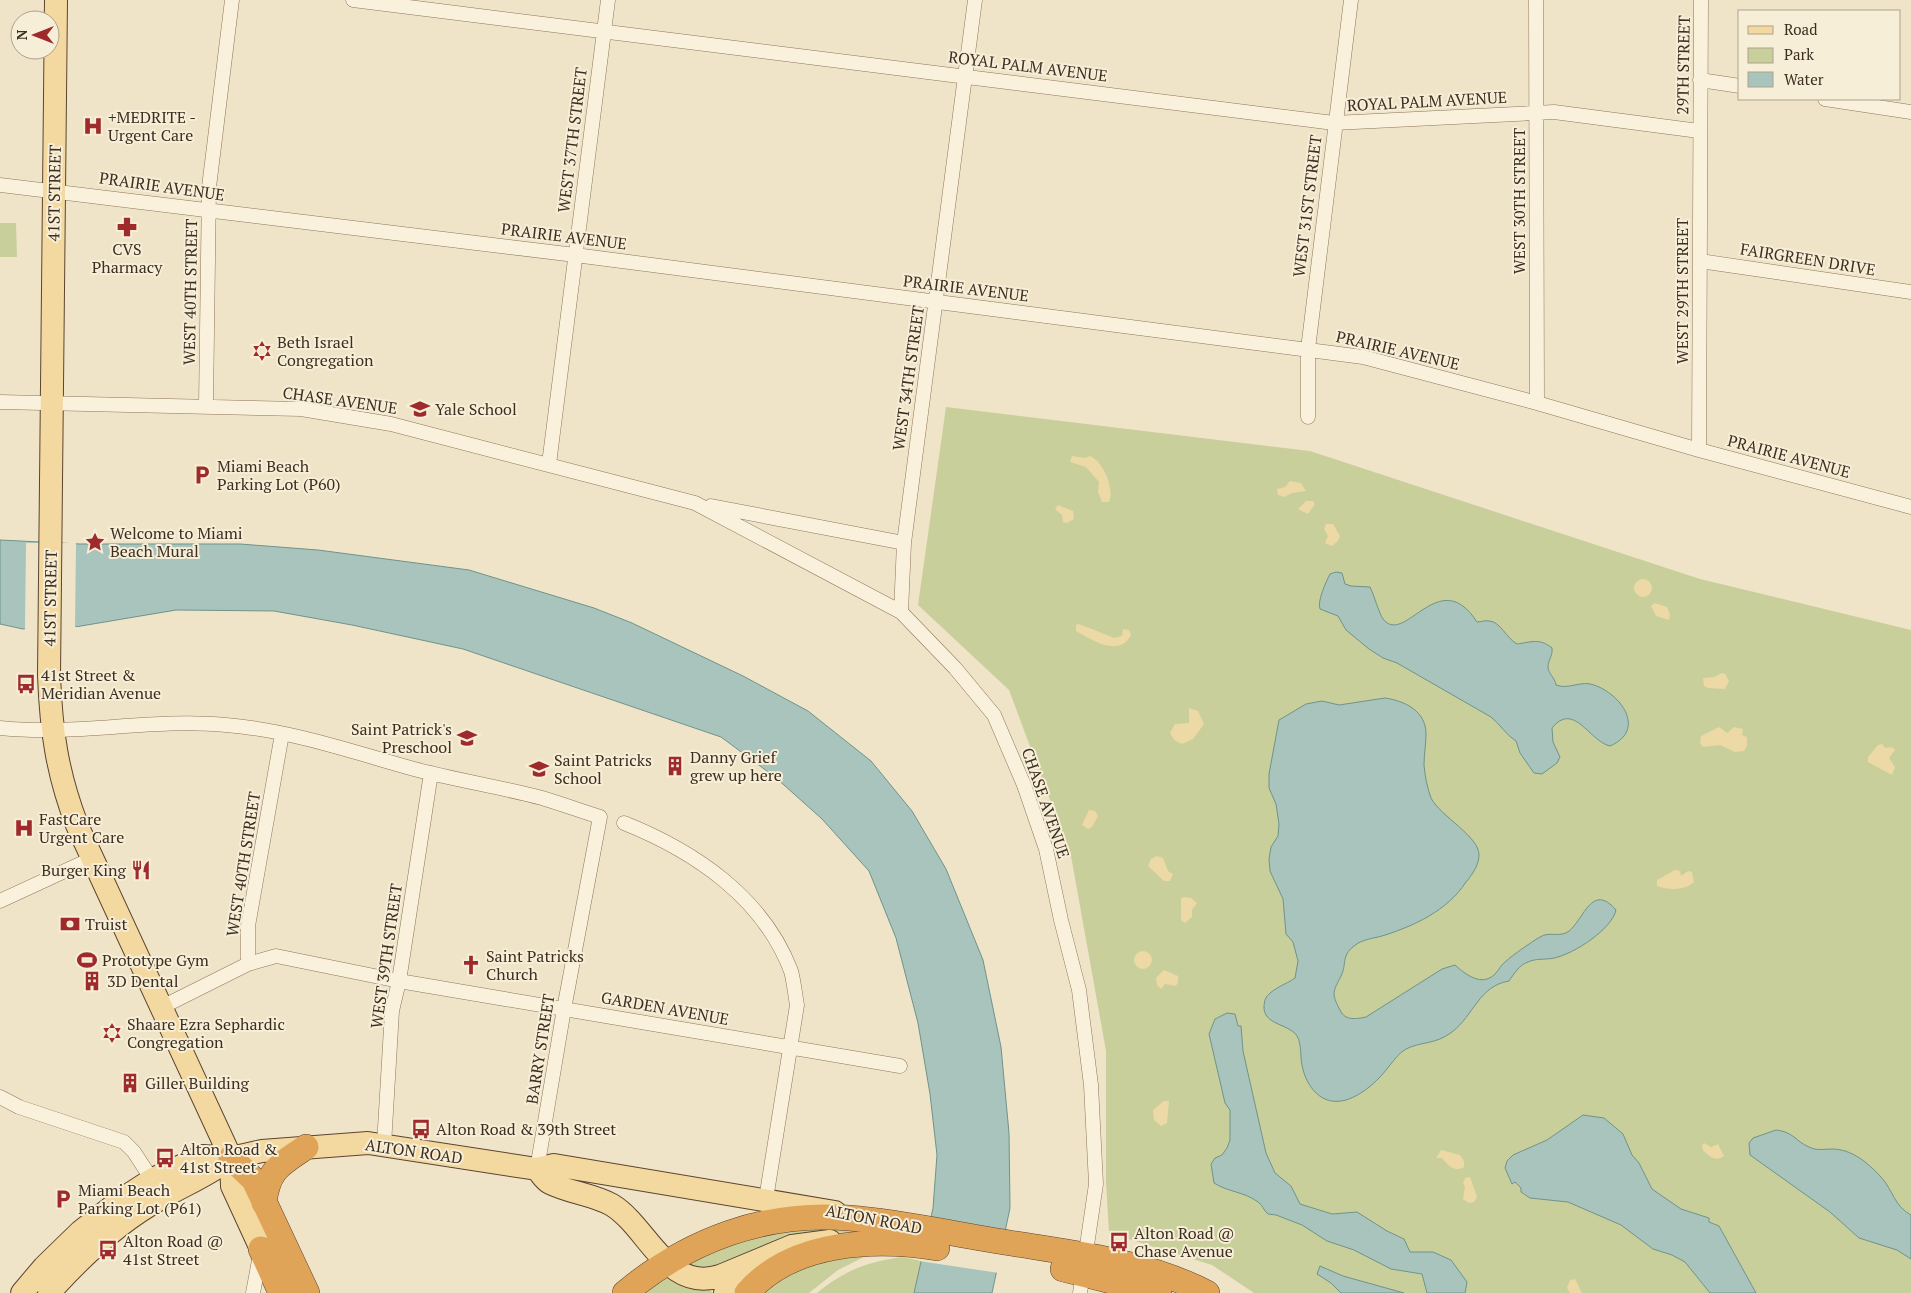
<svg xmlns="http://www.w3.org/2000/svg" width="1911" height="1293" font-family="'PT Serif',serif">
	<rect width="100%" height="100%" fill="#f0e4c8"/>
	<!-- green -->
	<path fill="#c9cf9b" d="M 0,223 L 16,223 L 17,257 L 0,257 Z
		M 946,407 L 1310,451 L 1700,579 L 1911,630 L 1911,1293 L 1254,1293 L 1212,1265 L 1109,1233 L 1106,1182 L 1106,1051 L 1071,856 L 1009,690 L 918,605 Z
		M 804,1225 L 874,1232 L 832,1233 L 719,1272 L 692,1269 L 690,1265 C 700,1247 781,1231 804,1225 Z
		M 868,1255 L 838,1270 L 809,1293 L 764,1293 L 763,1285 L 802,1263 Z
		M 902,1257 L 922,1261 L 914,1293 L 817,1293 C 845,1270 867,1262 902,1257 Z
		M 665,1276 L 710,1290 L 713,1293 L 638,1293 Z"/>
	<!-- sand -->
	<path fill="#ecd9a5" d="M 1072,456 L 1085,458 L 1090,456 C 1103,461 1115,489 1109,502 L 1102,502 L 1098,492 L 1099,482 L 1086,467 L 1070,462 Z
		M 1290,481 L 1301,483 L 1306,491 L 1292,493 L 1284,497 L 1278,495 L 1277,489 L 1285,487 Z
		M 1306,501 L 1313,501 L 1315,504 L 1308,514 L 1298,509 Z
		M 1058,505 L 1073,511 L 1074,519 L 1067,523 L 1063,522 L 1062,515 L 1055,509 Z
		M 1326,524 L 1333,524 L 1340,536 L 1338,541 L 1332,546 L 1325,543 L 1328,536 L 1324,529 Z
		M1634 588a9 9 0 1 1 18 0a9 9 0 1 1-18 0Z
		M 1655,603 L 1667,607 L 1670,615 L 1669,620 L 1656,616 L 1651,606 Z
		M 1078,624 C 1091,628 1102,633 1114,638 L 1122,636 L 1123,629 L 1129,630 L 1131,635 C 1119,658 1092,640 1076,631 L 1076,625 Z
		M 1722,673 L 1725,674 L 1729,681 L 1725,689 L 1708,688 L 1704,686 L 1703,678 L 1714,677 Z
		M 1189,708 L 1198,711 L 1204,724 L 1193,739 L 1182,744 L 1174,740 L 1170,733 L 1175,724 L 1189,723 Z
		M 1719,727 L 1727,733 L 1734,727 L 1743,729 L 1742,735 L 1747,737 L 1747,746 L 1744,751 L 1735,752 L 1720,745 L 1703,747 L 1700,743 L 1701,736 Z
		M 1882,744 L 1885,748 L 1892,747 L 1895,750 L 1889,758 L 1895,767 L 1892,775 L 1868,762 L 1868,757 L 1878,745 Z
		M 1089,810 L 1095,811 L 1098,816 L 1092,827 L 1088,829 L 1082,825 Z
		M 1157,856 L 1163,858 L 1168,871 L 1173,874 L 1170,881 L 1164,881 L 1148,866 L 1151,859 Z
		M 1675,870 L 1680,871 L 1681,876 L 1688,871 L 1692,872 L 1694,882 C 1684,891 1669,890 1657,886 L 1657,880 Z
		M 1184,897 L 1191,898 L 1197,903 L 1192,910 L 1192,917 L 1185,923 L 1181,920 L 1181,898 Z
		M1134 960a9 9 0 1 1 18 0a9 9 0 1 1-18 0Z
		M 1164,970 L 1178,976 L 1178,982 L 1176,986 L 1165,984 L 1161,989 L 1157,985 L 1156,978 Z
		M 1164,1101 L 1169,1101 L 1167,1123 L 1161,1126 L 1154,1120 L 1153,1110 Z
		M 1704,1143 L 1711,1147 L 1718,1144 L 1724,1156 C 1716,1162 1709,1157 1703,1150 L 1702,1145 Z
		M 1441,1150 L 1460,1155 L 1464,1161 L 1464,1167 C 1454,1173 1448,1165 1442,1158 L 1436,1158 Z
		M 1470,1177 L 1477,1197 L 1474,1202 L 1469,1203 L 1463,1199 L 1465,1187 L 1463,1183 L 1465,1178 Z
		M 1575,1279 L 1582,1293 L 1570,1293 L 1567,1288 L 1570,1280 Z"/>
	<!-- water -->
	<path fill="#a9c4bc" stroke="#6f938a" d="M 0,540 L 80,544 L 240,544 L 318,550 L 469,570 L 594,608 L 632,623 L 743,676 L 808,711 L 871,761 L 912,811 L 946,869 L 983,960 L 1001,1047 L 1009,1133 L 1010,1208 L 992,1293 L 914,1293 L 933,1208 L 937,1155 L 930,1094 L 918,1023 L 896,938 L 869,871 L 822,819 L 775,777 L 721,737 L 463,649 L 352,625 L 274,611 L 176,610 L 75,627 L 23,629 L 0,624 Z
		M 1336,572 L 1342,573 L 1345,584 L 1351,586 L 1370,587 C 1374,595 1379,613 1383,619 C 1405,647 1439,563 1477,622 C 1481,622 1485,620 1489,621 C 1500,621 1507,639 1517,644 C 1531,642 1540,638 1552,648 C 1553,656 1548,660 1548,667 C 1548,673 1555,678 1556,685 C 1569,690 1581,680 1594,685 C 1621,694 1647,730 1610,746 C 1589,741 1574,701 1552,728 L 1553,742 L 1560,757 L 1557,763 L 1542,774 L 1534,773 L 1520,753 L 1516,741 C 1506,735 1500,724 1491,717 L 1397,663 L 1383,658 L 1369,649 L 1346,630 L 1338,616 L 1320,609 C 1317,601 1326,582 1330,574 Z
		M 1385,698 C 1405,701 1426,711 1426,734 C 1426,744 1424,754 1424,765 C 1425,776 1427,787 1431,798 C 1440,816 1479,836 1479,855 C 1479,865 1472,875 1466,882 C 1447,911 1414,926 1382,936 C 1371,939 1363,939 1354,946 C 1341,956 1347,964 1341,976 C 1333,992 1331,993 1340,1010 C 1345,1021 1356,1019 1366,1017 L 1442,969 L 1455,965 C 1466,975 1482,987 1495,974 C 1499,970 1501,965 1505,962 C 1514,954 1530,943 1540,937 C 1549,931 1560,938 1569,931 C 1584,919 1592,882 1616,910 C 1612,929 1574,954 1554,958 C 1546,960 1536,958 1528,962 C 1519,965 1514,974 1509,981 C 1479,986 1474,1015 1452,1032 C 1435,1045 1422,1041 1406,1049 C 1399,1053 1395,1059 1390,1065 C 1380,1079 1363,1095 1346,1100 C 1322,1107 1306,1087 1302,1065 C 1300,1056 1302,1045 1297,1036 C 1288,1022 1258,1026 1265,1000 C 1268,990 1287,984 1295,978 L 1298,961 L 1293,942 L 1286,934 L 1283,899 L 1270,871 L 1269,859 L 1271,847 L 1278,836 L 1279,824 L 1276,804 L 1269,788 L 1269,774 L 1279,720 L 1306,704 L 1322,701 L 1339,705 Z
		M 1227,1013 L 1235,1014 L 1238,1026 L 1241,1026 L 1243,1051 L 1266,1153 L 1275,1173 L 1291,1186 L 1300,1204 L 1332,1214 L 1357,1212 L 1387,1231 L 1404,1239 L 1410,1252 L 1433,1252 L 1451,1260 L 1467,1282 L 1465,1293 L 1427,1293 L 1422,1274 L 1391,1269 L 1354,1250 L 1327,1241 L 1302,1225 L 1276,1215 L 1268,1214 C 1263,1210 1263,1205 1258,1202 C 1245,1192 1228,1192 1214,1183 L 1211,1164 L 1215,1158 L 1222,1155 L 1227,1148 L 1230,1140 L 1230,1110 L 1225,1103 L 1209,1034 L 1215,1019 Z
		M 1583,1115 L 1604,1118 L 1623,1134 L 1632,1155 L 1639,1163 L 1652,1189 L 1681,1209 L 1709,1218 L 1709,1222 L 1719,1226 L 1756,1293 L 1710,1293 L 1685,1262 L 1672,1255 L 1653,1249 L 1621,1225 L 1568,1202 L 1530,1198 L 1521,1192 L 1521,1188 L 1515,1182 L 1512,1184 L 1505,1168 L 1507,1161 L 1513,1155 L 1547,1140 Z
		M 1776,1130 C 1794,1132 1795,1141 1809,1147 C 1817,1151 1824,1149 1832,1149 C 1852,1149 1868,1163 1881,1177 C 1893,1190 1894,1206 1911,1215 L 1911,1259 L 1897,1250 L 1859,1238 L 1830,1212 L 1750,1155 L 1749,1143 L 1753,1138 Z
		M 1320,1266 L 1343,1276 L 1404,1293 L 1341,1293 L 1331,1283 L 1317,1274 Z"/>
	<!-- pier -->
	<path fill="#f0e4c8" d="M 26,543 L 76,543 L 75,627 L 78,627 L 77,629 L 23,632 L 25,629 Z
		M 929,1217 L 1008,1231 L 999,1273 L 919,1261 Z"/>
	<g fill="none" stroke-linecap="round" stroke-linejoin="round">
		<defs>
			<path id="street" d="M 353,0 L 1334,123 L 1554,112 L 1699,131
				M 1536,0 L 1537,403
				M 1700,80 L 1740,86
				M 1825,99 L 1911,112
				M 0,185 L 575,255 L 1363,357 L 1537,403 L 1699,450 L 1911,507
				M 1700,261 L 1911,292
				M 0,402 L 301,409 L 391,424 L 695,503 L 901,612 L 955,668 L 994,715 L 1024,785 L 1046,849 L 1061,920 L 1079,990 L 1091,1085 L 1096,1184 L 1080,1293
				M 206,405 L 209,187 L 232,0
				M 1308,417 L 1308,349 L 1351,0
				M 1699,450 L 1701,0
				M 549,464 L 608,0
				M 711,506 L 904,543
				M 901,612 L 904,543 L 975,0
				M 0,728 C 76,736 151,718 226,725 C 289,730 353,752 414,769 C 456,780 500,787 542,798 C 562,804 581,811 600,817 L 564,1009 L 537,1169
				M 624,823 C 694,851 763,897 791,971 C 794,982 795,994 797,1005 L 766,1199
				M 0,901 L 93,858
				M 248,964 L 276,956 L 399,981 L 900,1066
				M 162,1007 L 248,964 L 248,926 L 282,734
				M 0,1097 L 19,1107 L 124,1142 L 134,1152 L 156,1186
				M 384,1145 L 392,1011 L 399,981 L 431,773
				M 253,1293 L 260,1255"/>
			<path id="primary" d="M 56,0 L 49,675 C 51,730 57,773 77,825 L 231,1158 L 232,1186 L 261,1249
				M 537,1169 C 541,1174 545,1181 550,1183 C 570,1193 592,1194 612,1205 C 648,1227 667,1293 720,1276 L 792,1246 L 830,1241
				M 22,1293 L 44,1267 L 80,1232 L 122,1199 L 153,1179 L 203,1156 L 231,1158 L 262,1151 L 368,1143 L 537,1169 L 554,1165 L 835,1212
				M 49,1293 C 82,1256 117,1223 160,1199 C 184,1185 209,1175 231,1158
				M 725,1293 L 756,1272"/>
			<path id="highway" d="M 231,1158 L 254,1180 L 307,1293
				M 264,1203 C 268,1170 279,1165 306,1147
				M 261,1249 L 281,1293
				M 1063,1269 L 1159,1293
				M 625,1293 C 688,1240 766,1211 849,1218 C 903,1222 956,1235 1010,1243 C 1078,1254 1145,1261 1207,1293
				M 747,1293 C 792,1241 875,1238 937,1248"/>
		</defs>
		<!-- street casing -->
		<use href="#street" stroke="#8d765c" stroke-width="15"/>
		<!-- primary casing -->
		<use href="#primary" stroke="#5b4430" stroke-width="24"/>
		<!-- highway casing -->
		<use href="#highway" stroke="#5b4430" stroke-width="26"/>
		<!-- street -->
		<use href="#street" stroke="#faf1dc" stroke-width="14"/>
		<!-- primary -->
		<use href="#primary" stroke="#f3d9a0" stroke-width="22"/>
		<!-- highway -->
		<use href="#highway" stroke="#e0a458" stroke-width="25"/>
	</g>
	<!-- icons -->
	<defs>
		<symbol id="hospital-bare" viewBox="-9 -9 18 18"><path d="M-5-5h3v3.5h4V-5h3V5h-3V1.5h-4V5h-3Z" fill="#9e2a2b" stroke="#f7eed8" stroke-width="2.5" paint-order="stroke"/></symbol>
		<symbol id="pharmacy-bare" viewBox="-9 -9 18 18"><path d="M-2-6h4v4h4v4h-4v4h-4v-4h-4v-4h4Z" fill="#9e2a2b" stroke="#f7eed8" stroke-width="2.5" paint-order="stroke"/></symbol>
		<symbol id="synagogue-bare" viewBox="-9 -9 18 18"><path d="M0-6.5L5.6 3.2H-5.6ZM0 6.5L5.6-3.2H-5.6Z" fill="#9e2a2b" stroke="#f7eed8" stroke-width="2.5" paint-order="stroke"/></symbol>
		<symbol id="school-bare" viewBox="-9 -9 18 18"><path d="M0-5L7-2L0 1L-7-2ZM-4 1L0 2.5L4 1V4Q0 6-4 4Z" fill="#9e2a2b" stroke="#f7eed8" stroke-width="2.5" paint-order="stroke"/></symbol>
		<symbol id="parking-bare" viewBox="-9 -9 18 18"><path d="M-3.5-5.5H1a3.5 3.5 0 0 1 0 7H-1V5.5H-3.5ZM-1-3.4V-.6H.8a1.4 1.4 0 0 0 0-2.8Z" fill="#9e2a2b" stroke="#f7eed8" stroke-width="2.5" paint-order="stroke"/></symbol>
		<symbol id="sight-bare" viewBox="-9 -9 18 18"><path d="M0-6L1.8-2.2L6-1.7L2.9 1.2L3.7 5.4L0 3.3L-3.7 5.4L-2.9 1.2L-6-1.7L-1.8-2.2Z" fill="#9e2a2b" stroke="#f7eed8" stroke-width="2.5" paint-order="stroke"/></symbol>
		<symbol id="bus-bare" viewBox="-9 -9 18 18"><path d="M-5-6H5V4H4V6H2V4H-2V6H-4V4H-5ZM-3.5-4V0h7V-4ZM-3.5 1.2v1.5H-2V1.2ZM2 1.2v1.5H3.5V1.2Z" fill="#9e2a2b" stroke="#f7eed8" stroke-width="2.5" paint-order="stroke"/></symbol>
		<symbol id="building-bare" viewBox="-9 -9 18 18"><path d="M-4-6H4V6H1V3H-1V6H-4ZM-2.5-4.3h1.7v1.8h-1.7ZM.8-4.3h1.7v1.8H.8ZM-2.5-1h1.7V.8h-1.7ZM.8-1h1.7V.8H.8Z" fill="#9e2a2b" stroke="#f7eed8" stroke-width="2.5" paint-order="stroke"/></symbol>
		<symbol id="restaurant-bare" viewBox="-9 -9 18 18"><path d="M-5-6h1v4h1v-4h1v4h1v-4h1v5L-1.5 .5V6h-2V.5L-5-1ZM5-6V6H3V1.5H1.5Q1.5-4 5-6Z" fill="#9e2a2b" stroke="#f7eed8" stroke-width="2.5" paint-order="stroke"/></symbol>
		<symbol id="bank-bare" viewBox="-9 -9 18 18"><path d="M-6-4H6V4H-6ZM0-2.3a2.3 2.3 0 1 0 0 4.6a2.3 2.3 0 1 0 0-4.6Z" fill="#9e2a2b" stroke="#f7eed8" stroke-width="2.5" paint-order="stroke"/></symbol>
		<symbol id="stadium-bare" viewBox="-9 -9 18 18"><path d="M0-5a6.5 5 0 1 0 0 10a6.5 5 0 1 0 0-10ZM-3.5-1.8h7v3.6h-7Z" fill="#9e2a2b" stroke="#f7eed8" stroke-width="2.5" paint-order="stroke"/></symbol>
		<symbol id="church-bare" viewBox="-9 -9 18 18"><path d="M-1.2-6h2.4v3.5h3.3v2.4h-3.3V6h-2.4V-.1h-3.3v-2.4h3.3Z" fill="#9e2a2b" stroke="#f7eed8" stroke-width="2.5" paint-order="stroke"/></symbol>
	</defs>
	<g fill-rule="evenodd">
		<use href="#hospital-bare" x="79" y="112" width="28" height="28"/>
		<use href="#pharmacy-bare" x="113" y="213" width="28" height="28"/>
		<use href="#synagogue-bare" x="248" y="337" width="28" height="28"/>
		<use href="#school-bare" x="406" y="395" width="28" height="28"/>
		<use href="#parking-bare" x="188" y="461" width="28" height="28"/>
		<use href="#sight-bare" x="81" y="528" width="28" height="28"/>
		<use href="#bus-bare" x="12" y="670" width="28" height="28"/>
		<use href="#school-bare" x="453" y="724" width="28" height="28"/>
		<use href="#building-bare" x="661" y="752" width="28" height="28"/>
		<use href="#school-bare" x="525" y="755" width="28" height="28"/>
		<use href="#hospital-bare" x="10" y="814" width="28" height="28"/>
		<use href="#restaurant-bare" x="127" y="856" width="28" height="28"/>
		<use href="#bank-bare" x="56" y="910" width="28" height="28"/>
		<use href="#stadium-bare" x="73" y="946" width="28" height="28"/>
		<use href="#church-bare" x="457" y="951" width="28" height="28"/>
		<use href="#building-bare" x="78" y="967" width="28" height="28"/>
		<use href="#synagogue-bare" x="98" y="1019" width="28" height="28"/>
		<use href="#building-bare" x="116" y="1069" width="28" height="28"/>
		<use href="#bus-bare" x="407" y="1115" width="28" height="28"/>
		<use href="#bus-bare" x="151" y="1144" width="28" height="28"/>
		<use href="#parking-bare" x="49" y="1185" width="28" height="28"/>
		<use href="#bus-bare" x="1105" y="1228" width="28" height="28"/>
		<use href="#bus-bare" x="94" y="1236" width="28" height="28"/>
	</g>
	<g text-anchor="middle" stroke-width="4" stroke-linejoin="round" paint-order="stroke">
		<!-- street labels -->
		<g font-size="16" fill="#3d2e20" stroke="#f7eed8">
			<text transform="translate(1683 65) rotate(-89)" y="6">29TH STREET</text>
			<text transform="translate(1028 66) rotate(7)" y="6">ROYAL PALM AVENUE</text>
			<text transform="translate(1427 101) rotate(-3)" y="6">ROYAL PALM AVENUE</text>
			<text transform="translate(572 140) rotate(-83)" y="6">WEST 37TH STREET</text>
			<text transform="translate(162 186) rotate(8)" y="6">PRAIRIE AVENUE</text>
			<text transform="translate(54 193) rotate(-89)" y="6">41ST STREET</text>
			<text transform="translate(1519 201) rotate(-90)" y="6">WEST 30TH STREET</text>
			<text transform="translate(1307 206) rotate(-83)" y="6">WEST 31ST STREET</text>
			<text transform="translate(564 236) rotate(7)" y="6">PRAIRIE AVENUE</text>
			<text transform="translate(1808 259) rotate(9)" y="6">FAIRGREEN DRIVE</text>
			<text transform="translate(966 288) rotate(7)" y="6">PRAIRIE AVENUE</text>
			<text transform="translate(1682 291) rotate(-90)" y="6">WEST 29TH STREET</text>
			<text transform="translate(190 292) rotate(-89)" y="6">WEST 40TH STREET</text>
			<text transform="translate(1398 350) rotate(13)" y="6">PRAIRIE AVENUE</text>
			<text transform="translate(908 378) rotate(-82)" y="6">WEST 34TH STREET</text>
			<text transform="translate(340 400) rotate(8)" y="6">CHASE AVENUE</text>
			<text transform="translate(1789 456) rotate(15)" y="6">PRAIRIE AVENUE</text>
			<text transform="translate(50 598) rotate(-89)" y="6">41ST STREET</text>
			<text transform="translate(1046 803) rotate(71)" y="6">CHASE AVENUE</text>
			<text transform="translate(243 864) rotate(-81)" y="6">WEST 40TH STREET</text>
			<text transform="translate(386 956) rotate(-82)" y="6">WEST 39TH STREET</text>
			<text transform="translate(665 1008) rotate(10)" y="6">GARDEN AVENUE</text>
			<text transform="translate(540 1049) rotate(-81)" y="6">BARRY STREET</text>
			<text transform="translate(414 1151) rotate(8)" y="6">ALTON ROAD</text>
			<text transform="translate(874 1219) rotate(11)" y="6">ALTON ROAD</text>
		</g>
		<!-- poi labels -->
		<g font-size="16" fill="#3d2e20" stroke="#f7eed8" text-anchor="start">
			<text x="108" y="123">+MEDRITE -<tspan x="108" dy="18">Urgent Care</tspan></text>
			<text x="127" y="255" text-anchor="middle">CVS<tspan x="127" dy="18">Pharmacy</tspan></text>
			<text x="277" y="348">Beth Israel<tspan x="277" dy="18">Congregation</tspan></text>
			<text x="435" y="415">Yale School</text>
			<text x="217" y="472">Miami Beach<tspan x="217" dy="18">Parking Lot (P60)</tspan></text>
			<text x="110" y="539">Welcome to Miami<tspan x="110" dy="18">Beach Mural</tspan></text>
			<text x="41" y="681">41st Street &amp;<tspan x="41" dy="18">Meridian Avenue</tspan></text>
			<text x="452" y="735" text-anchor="end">Saint Patrick's<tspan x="452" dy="18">Preschool</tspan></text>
			<text x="690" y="763">Danny Grief<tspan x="690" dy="18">grew up here</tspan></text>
			<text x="554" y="766">Saint Patricks<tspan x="554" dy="18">School</tspan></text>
			<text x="39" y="825">FastCare<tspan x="39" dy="18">Urgent Care</tspan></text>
			<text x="126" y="876" text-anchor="end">Burger King</text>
			<text x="85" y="930">Truist</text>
			<text x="486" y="962">Saint Patricks<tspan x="486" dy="18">Church</tspan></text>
			<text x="102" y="966">Prototype Gym</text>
			<text x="107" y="987">3D Dental</text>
			<text x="127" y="1030">Shaare Ezra Sephardic<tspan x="127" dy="18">Congregation</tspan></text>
			<text x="145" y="1089">Giller Building</text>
			<text x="436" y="1135">Alton Road &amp; 39th Street</text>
			<text x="180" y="1155">Alton Road &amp;<tspan x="180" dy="18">41st Street</tspan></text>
			<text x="78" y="1196">Miami Beach<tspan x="78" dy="18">Parking Lot (P61)</tspan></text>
			<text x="1134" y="1239">Alton Road @<tspan x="1134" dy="18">Chase Avenue</tspan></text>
			<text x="123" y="1247">Alton Road @<tspan x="123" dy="18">41st Street</tspan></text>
		</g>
	</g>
	<!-- legend -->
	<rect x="1738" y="10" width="162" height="90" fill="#f7eed8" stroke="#ada18e"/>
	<rect x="1748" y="26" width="25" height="8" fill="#f3d9a0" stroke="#ada18e"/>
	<text x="1784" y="35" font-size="15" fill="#3d2e20">Road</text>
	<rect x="1748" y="48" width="25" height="15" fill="#c9cf9b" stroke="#ada18e"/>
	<text x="1784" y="60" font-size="15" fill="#3d2e20">Park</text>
	<rect x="1748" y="72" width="25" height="15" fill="#a9c4bc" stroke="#ada18e"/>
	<text x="1784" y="85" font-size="15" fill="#3d2e20">Water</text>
	<!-- north arrow -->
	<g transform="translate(35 35) rotate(270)"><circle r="24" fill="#f7eed8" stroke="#ada18e"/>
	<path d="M0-4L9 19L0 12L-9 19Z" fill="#9e2a2b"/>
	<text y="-8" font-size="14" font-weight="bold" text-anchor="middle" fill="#3d2e20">N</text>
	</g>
</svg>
